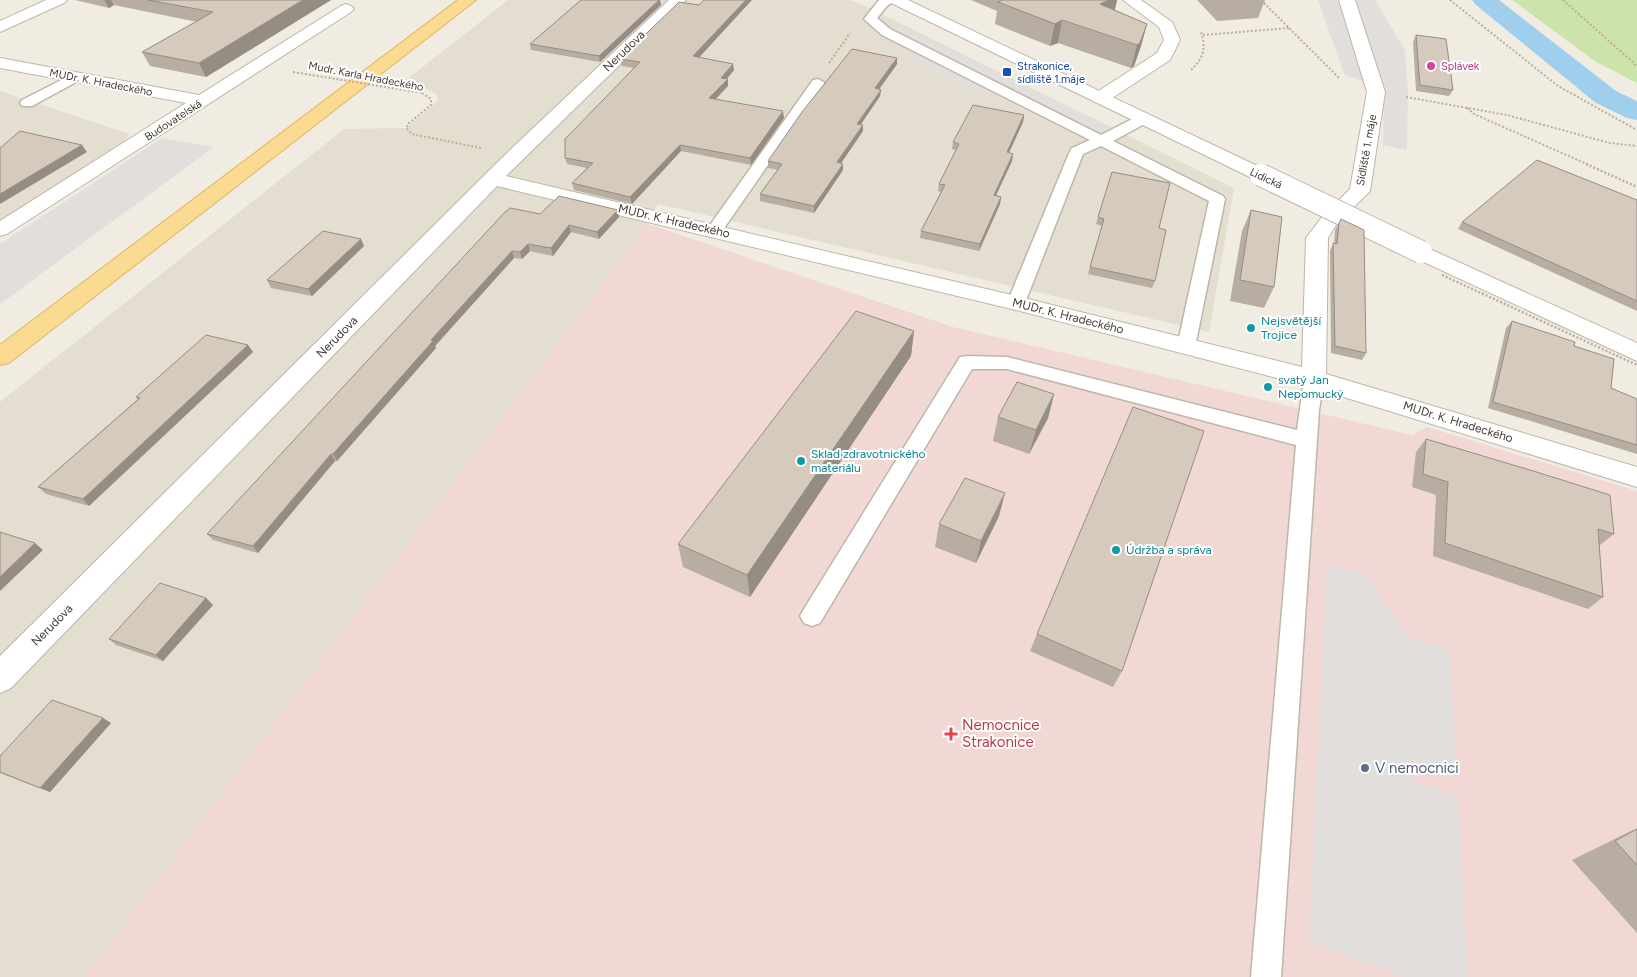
<svg xmlns="http://www.w3.org/2000/svg" width="1637" height="977" font-family="Figtree,sans-serif">
	<rect width="100%" height="100%" fill="#f1ece2"/>
	<!-- residential -->
	<path fill="#e4ded0" d="M 508,0 L 849,0 L 859,3 L 1234,188 L 1209,332 L 658,204 L 620,260 L 85,977 L 0,977 L 0,402 L 344,129 L 406,128 L 438,101 L 437,94 L 428,90 L 400,85 Z
		M 0,91 L 129,134 L 121,147 L 0,222 Z"/>
	<!-- medical -->
	<path fill="#f2d8d5" d="M 645,223 L 953,327 L 1412,435 L 1427,427 L 1637,491 L 1637,977 L 85,977 L 620,260 Z"/>
	<!-- green -->
	<path fill="#cce4ab" d="M 1512,0 L 1637,0 L 1637,83 L 1596,62 Z"/>
	<!-- parking -->
	<path fill="#e1dedb" d="M 1318,0 L 1375,0 L 1405,50 L 1408,91 L 1407,150 L 1383,145 L 1384,90 L 1344,74 Z
		M 905,28 L 1115,129 L 1105,137 L 1006,88 L 985,88 L 980,96 L 906,58 L 913,43 L 887,29 Z
		M 162,138 L 214,147 L 0,304 L 0,244 Z
		M 1327,563 L 1365,575 L 1409,638 L 1450,651 L 1457,776 L 1412,761 L 1412,781 L 1458,797 L 1468,977 L 1403,977 L 1309,941 Z"/>
	<g fill="none" stroke-linecap="round" stroke-linejoin="round">
		<!-- canal -->
		<path fill="#9fcfed" fill-rule="evenodd" d="M 1472,0 L 1499,0 L 1616,91 L 1637,101 L 1637,120 L 1627,118 L 1596,103 L 1476,5 Z"/>
		<defs>
			<path id="service" d="M 879,0 L 895,0 L 887,6 L 877,18 L 890,29 L 1101,135 L 1138,116 L 1148,116 L 1150,119 L 1148,122 L 1113,141 L 1223,196 L 1225,199 L 1195,347 L 1193,351 L 1186,353 L 1179,351 L 1177,347 L 1209,201 L 1101,146 L 1083,154 L 1025,303 L 1022,307 L 1016,309 L 1010,307 L 1007,303 L 1070,151 L 1072,148 L 1090,140 L 882,35 L 864,19 Z
				M 75,73 L 82,77 L 80,80 L 32,106 L 22,106 L 20,103 L 22,100 Z
				M 818,79 L 825,83 L 720,234 L 708,234 L 706,231 L 708,228 L 813,80 Z
				M 967,356 L 1007,357 L 1297,430 L 1304,379 L 1307,374 L 1314,372 L 1321,374 L 1324,379 L 1319,410 L 1281,977 L 1251,977 L 1296,445 L 1007,369 L 972,369 L 820,623 L 812,626 L 804,623 L 800,616 L 804,609 L 960,357 Z"/>
			<path id="minor" d="M 46,0 L 67,0 L 64,3 L 0,32 L 0,21 Z
				M 669,0 L 686,0 L 506,176 L 1016,296 L 1302,367 L 1306,238 L 1322,217 L 1350,189 L 1367,92 L 1339,0 L 1355,0 L 1385,92 L 1370,191 L 1336,225 L 1328,238 L 1326,374 L 1637,467 L 1637,487 L 1311,387 L 1016,310 L 497,186 L 11,688 L 0,693 L 0,656 L 509,151 Z
				M 1123,0 L 1141,0 L 1172,22 L 1180,40 L 1170,60 L 1106,102 L 1100,103 L 1094,102 L 1091,98 L 1094,94 L 1157,53 L 1164,40 L 1159,27 Z
				M 346,4 L 351,6 L 354,9 L 351,12 L 7,234 L 0,236 L 0,221 L 186,103 L 0,68 L 0,58 L 199,95 L 341,6 Z"/>
			<path id="tertiary" d="M 888,0 L 908,0 L 1268,171 L 1271,175 L 1268,179 L 1261,181 L 1254,179 L 891,3 Z
				M 1421,245 L 1637,343 L 1637,361 L 1413,257 L 1410,252 L 1413,247 Z"/>
			<path id="primary" d="M 458,0 L 476,0 L 9,363 L 0,365 L 0,345 Z"/>
		</defs>
		<!-- service casing -->
		<use href="#service" stroke="#beb6a8" stroke-width="3"/>
		<!-- minor casing -->
		<use href="#minor" stroke="#beb6a8" stroke-width="2"/>
		<!-- tertiary casing -->
		<use href="#tertiary" stroke="#beb6a8" stroke-width="2"/>
		<!-- primary casing -->
		<use href="#primary" stroke="#dfb762" stroke-width="2"/>
		<!-- path-far1 -->
		<path stroke="#bdaf97" stroke-width="2" stroke-dasharray="2 2" stroke-linecap="butt" d="M 1261,0 L 1340,79
			M 1450,0 L 1558,86 L 1637,130
			M 1563,0 L 1637,66
			M 1203,35 L 1289,28
			M 829,63 L 850,33
			M 1191,70 C 1204,58 1207,46 1200,30
			M 422,93 L 431,99 L 431,105 L 409,123 L 406,128 L 412,134 L 481,148
			M 1406,97 L 1507,115 L 1610,143 L 1637,146
			M 1467,108 L 1474,114 L 1589,165"/>
		<!-- path -->
		<path stroke="#bdaf97" stroke-width="2.5" stroke-dasharray="2 2" stroke-linecap="butt" d="M 1586,164 L 1637,187"/>
		<!-- service -->
		<use href="#service" fill="#fff" fill-rule="evenodd"/>
		<!-- minor -->
		<use href="#minor" fill="#fff" fill-rule="evenodd"/>
		<!-- tertiary -->
		<use href="#tertiary" fill="#fff" fill-rule="evenodd"/>
		<!-- primary -->
		<use href="#primary" fill="#fbda91" fill-rule="evenodd"/>
		<defs>
			<path id="tertiary-bridge" d="M 1261,175 L 1421,252"/>
		</defs>
		<!-- tertiary-bridge casing -->
		<use href="#tertiary-bridge" stroke="#beb6a8" stroke-width="24" stroke-linecap="butt"/>
		<!-- path-bridge-far1 -->
		<path stroke="#bdaf97" stroke-width="2" stroke-dasharray="2 2" stroke-linecap="butt" d="M 293,72 L 422,93"/>
		<!-- path-bridge -->
		<path stroke="#bdaf97" stroke-width="2.5" stroke-dasharray="2 2" stroke-linecap="butt" d="M 1442,275 L 1637,365"/>
		<!-- tertiary-bridge -->
		<use href="#tertiary-bridge" stroke="#fff" stroke-width="22"/>
	</g>
	<!-- wall -->
	<path fill="#b7aea1" d="M 75,0 L 331,0 L 206,77 L 150,66 L 142,52 L 197,22 L 114,5 L 109,8 Z
		M 581,0 L 660,0 L 661,5 L 600,62 L 531,50 L 530,44 Z
		M 971,0 L 1117,0 L 1115,10 L 1147,24 L 1141,46 L 1134,66 L 1131,68 L 1058,43 L 1050,46 L 995,24 L 997,11 Z
		M 1197,0 L 1265,0 L 1258,18 L 1217,21 Z
		M 1416,35 L 1453,90 L 1449,96 L 1416,91 L 1413,42 Z
		M 699,57 L 734,70 L 726,79 L 728,86 L 715,99 L 784,118 L 751,165 L 681,151 L 632,204 L 574,190 L 572,183 L 587,168 L 567,164 L 565,158 L 634,68 L 622,66 L 620,59 Z
		M 897,64 L 879,89 L 881,90 L 880,96 L 861,124 L 863,131 L 841,163 L 843,164 L 843,170 L 814,213 L 760,201 L 760,194 L 778,170 L 768,168 L 768,161 Z
		M 1024,115 L 1023,122 L 1009,153 L 1013,154 L 1012,161 L 996,195 L 1001,197 L 1000,204 L 979,251 L 920,238 L 921,231 L 941,192 L 938,191 L 939,184 L 956,150 L 952,149 L 953,142 Z
		M 1112,172 L 1159,228 L 1155,281 L 1152,288 L 1088,274 L 1102,226 L 1096,224 Z
		M 1637,200 L 1637,311 L 1458,229 L 1462,222 Z
		M 1251,210 L 1274,287 L 1264,308 L 1230,301 L 1242,231 Z
		M 540,214 L 619,217 L 599,239 L 571,232 L 553,256 L 530,251 L 522,259 L 514,258 L 435,346 L 436,348 L 337,461 L 335,461 L 258,553 L 213,540 L 207,534 Z
		M 1341,219 L 1366,353 L 1362,360 L 1331,353 L 1330,250 L 1334,243 L 1335,230 Z
		M 364,246 L 312,296 L 271,288 L 267,280 Z
		M 1512,321 L 1574,346 L 1611,388 L 1637,399 L 1637,454 L 1488,408 L 1506,328 Z
		M 914,331 L 911,356 L 750,597 L 683,567 L 678,544 Z
		M 248,345 L 253,352 L 89,506 L 46,494 L 38,487 L 138,399 L 136,397 Z
		M 1054,394 L 1048,418 L 1029,454 L 993,441 L 998,417 Z
		M 1426,439 L 1614,534 L 1599,546 L 1603,597 L 1588,609 L 1433,556 L 1436,495 L 1412,487 L 1416,452 Z
		M 999,516 L 976,563 L 935,547 L 939,524 Z
		M 206,598 L 213,605 L 163,661 L 116,645 L 109,639 Z
		M 1037,634 L 1122,671 L 1113,687 L 1030,651 Z
		M 111,723 L 50,792 L 0,773 L 0,756 Z
		M 1637,828 L 1637,933 L 1572,860 Z"/>
	<!-- shaded-wall -->
	<path fill="#958d83" d="M 104,0 L 111,0 L 114,5 L 109,8 Z
		M 303,0 L 331,0 L 206,77 L 199,63 Z
		M 659,0 L 660,0 L 661,5 L 600,62 L 599,56 Z
		M 746,0 L 752,0 L 694,63 L 693,56 Z
		M 1109,0 L 1117,0 L 1113,17 L 1100,4 Z
		M 1062,20 L 1058,43 L 1050,46 L 1055,24 Z
		M 1147,24 L 1141,46 L 1134,66 L 1131,68 L 1137,45 Z
		M 897,58 L 897,64 L 875,95 L 875,88 Z
		M 733,64 L 734,70 L 722,85 L 721,78 Z
		M 728,79 L 728,86 L 710,105 L 709,98 Z
		M 881,90 L 880,96 L 857,130 L 857,124 Z
		M 783,111 L 784,118 L 751,165 L 750,158 Z
		M 1024,115 L 1023,122 L 1006,159 L 1007,152 Z
		M 863,125 L 863,131 L 837,169 L 837,162 Z
		M 82,145 L 87,152 L 0,204 L 0,194 Z
		M 680,145 L 681,151 L 632,204 L 630,197 Z
		M 1013,154 L 1012,161 L 993,202 L 994,195 Z
		M 843,164 L 843,170 L 814,213 L 814,206 Z
		M 1001,197 L 1000,204 L 979,251 L 980,244 Z
		M 618,210 L 619,217 L 599,239 L 597,232 Z
		M 569,225 L 571,232 L 553,256 L 551,248 Z
		M 361,239 L 364,246 L 312,296 L 308,289 Z
		M 528,244 L 530,251 L 522,259 L 520,252 Z
		M 512,251 L 514,258 L 435,346 L 436,348 L 337,461 L 333,454 L 431,340 Z
		M 914,331 L 911,356 L 750,597 L 747,575 Z
		M 248,345 L 253,352 L 89,506 L 83,499 Z
		M 1054,394 L 1048,418 L 1029,454 L 1036,430 Z
		M 331,454 L 335,461 L 258,553 L 253,546 Z
		M 1005,493 L 999,516 L 976,563 L 981,541 Z
		M 35,543 L 43,550 L 0,591 L 0,577 Z
		M 206,598 L 213,605 L 163,661 L 156,655 Z
		M 103,718 L 111,723 L 50,792 L 40,788 Z"/>
	<!-- building -->
	<path fill="#d5cabb" stroke="#958d83" d="M 148,0 L 303,0 L 199,63 L 142,52 L 213,12 Z
		M 581,0 L 659,0 L 599,56 L 530,44 Z
		M 704,0 L 746,0 L 693,56 L 733,64 L 721,78 L 728,79 L 709,98 L 783,111 L 750,158 L 680,145 L 630,197 L 572,183 L 593,163 L 565,158 L 565,139 L 640,62 L 620,59 L 679,2 L 699,5 Z
		M 1002,0 L 1109,0 L 1100,4 L 1147,24 L 1140,43 L 1137,45 L 1062,20 L 1055,24 L 998,2 Z
		M 1416,35 L 1446,39 L 1453,90 L 1420,85 Z
		M 852,49 L 897,58 L 875,88 L 881,90 L 857,124 L 863,125 L 837,162 L 843,164 L 814,206 L 760,194 L 782,164 L 768,161 L 802,112 Z
		M 973,105 L 1024,115 L 1007,152 L 1013,154 L 994,195 L 1001,197 L 980,244 L 921,231 L 945,185 L 939,184 L 959,144 L 953,142 Z
		M 20,131 L 82,145 L 0,194 L 0,148 Z
		M 1537,160 L 1637,200 L 1637,301 L 1462,222 Z
		M 1112,172 L 1170,183 L 1159,228 L 1166,230 L 1155,281 L 1090,267 L 1104,219 L 1098,217 Z
		M 559,196 L 618,210 L 597,232 L 569,225 L 551,248 L 528,244 L 520,252 L 512,251 L 431,340 L 433,341 L 333,454 L 331,454 L 253,546 L 207,534 L 505,212 L 510,208 L 540,214 Z
		M 1251,210 L 1282,217 L 1274,287 L 1240,280 Z
		M 1341,219 L 1364,230 L 1366,353 L 1335,346 L 1333,243 L 1337,244 L 1339,223 Z
		M 323,231 L 361,239 L 308,289 L 267,280 Z
		M 856,311 L 914,331 L 747,575 L 678,544 Z
		M 1512,321 L 1575,342 L 1574,346 L 1614,359 L 1611,388 L 1637,399 L 1637,445 L 1493,402 Z
		M 206,335 L 248,345 L 83,499 L 38,487 L 140,398 L 136,397 Z
		M 1017,382 L 1054,394 L 1036,430 L 998,417 Z
		M 1133,407 L 1204,431 L 1122,671 L 1037,634 Z
		M 1426,439 L 1530,470 L 1610,495 L 1614,534 L 1598,529 L 1603,597 L 1445,543 L 1448,482 L 1423,474 Z
		M 965,478 L 1005,493 L 981,541 L 939,524 Z
		M 0,532 L 35,543 L 0,577 Z
		M 160,583 L 206,598 L 156,655 L 109,639 Z
		M 52,700 L 103,718 L 40,788 L 0,772 L 0,756 Z
		M 1637,829 L 1637,865 L 1615,841 Z"/>
	<!-- markers -->
	<circle fill="#d1479c" stroke="#fff" stroke-width="2" cx="1431" cy="66" r="5"/>
	<rect fill="#1a4fb4" stroke="#fff" stroke-width="2" x="1002" y="67" width="10" height="10" rx="2.5"/>
	<g fill="#0f9aa8" stroke="#fff" stroke-width="2">
		<circle cx="1251" cy="328" r="5"/>
		<circle cx="1268" cy="387" r="5"/>
		<circle cx="801" cy="461" r="5"/>
		<circle cx="1116" cy="550" r="5"/>
	</g>
	<path fill="#e0444e" stroke="#fff" stroke-width="2" d="M948.5 726.5h5v5h5v5h-5v5h-5v-5h-5v-5h5z"/>
	<circle fill="#5c6f8a" stroke="#fff" stroke-width="2" cx="1365" cy="768" r="5"/>
	<g text-anchor="middle" stroke-width="4" stroke-linejoin="round" paint-order="stroke">
		<!-- far-transit labels -->
		<g font-size="11" fill="#164399" stroke="#fff" text-anchor="start">
			<text x="1017" y="70">Strakonice,<tspan x="1017" dy="13">sídliště 1.máje</tspan></text>
		</g>
		<!-- far-hotel labels -->
		<g font-size="11" fill="#b23c85" stroke="#fff" text-anchor="start">
			<text x="1441" y="70">Splávek</text>
		</g>
		<!-- far-street labels -->
		<g font-size="11" fill="#423c33" stroke="#fff">
			<text transform="translate(366 76) rotate(11)" y="4">Mudr. Karla Hradeckého</text>
			<text transform="translate(101 82) rotate(11)" y="4">MUDr. K. Hradeckého</text>
			<text transform="translate(173 120) rotate(-33)" y="4">Budovatelská</text>
			<text transform="translate(1366 150) rotate(-80)" y="4">Sídliště 1. máje</text>
			<text transform="translate(1266 178) rotate(25)" y="4">Lidická</text>
		</g>
		<!-- street labels -->
		<g font-size="12" fill="#423c33" stroke="#fff">
			<text transform="translate(624 51) rotate(-44)" y="4">Nerudova</text>
			<text transform="translate(674 221) rotate(13)" y="4">MUDr. K. Hradeckého</text>
			<text transform="translate(1068 316) rotate(14)" y="4">MUDr. K. Hradeckého</text>
			<text transform="translate(337 337) rotate(-45)" y="4">Nerudova</text>
			<text transform="translate(1458 422) rotate(17)" y="4">MUDr. K. Hradeckého</text>
			<text transform="translate(52 625) rotate(-45)" y="4">Nerudova</text>
		</g>
		<!-- culture labels -->
		<g font-size="12" fill="#0d838f" stroke="#fff" text-anchor="start">
			<text x="1261" y="325">Nejsvětější<tspan x="1261" dy="14">Trojice</tspan></text>
			<text x="1278" y="384">svatý Jan<tspan x="1278" dy="14">Nepomucký</tspan></text>
			<text x="811" y="458">Sklad zdravotnického<tspan x="811" dy="14">materiálu</tspan></text>
			<text x="1126" y="554">Údržba a správa</text>
		</g>
		<!-- near-health labels -->
		<g font-size="15" fill="#be3a42" stroke="#fff" text-anchor="start">
			<text x="962" y="730">Nemocnice<tspan x="962" dy="17">Strakonice</tspan></text>
		</g>
		<!-- near-service labels -->
		<g font-size="15" fill="#4e5e75" stroke="#fff" text-anchor="start">
			<text x="1375" y="773">V nemocnici</text>
		</g>
	</g>
</svg>
